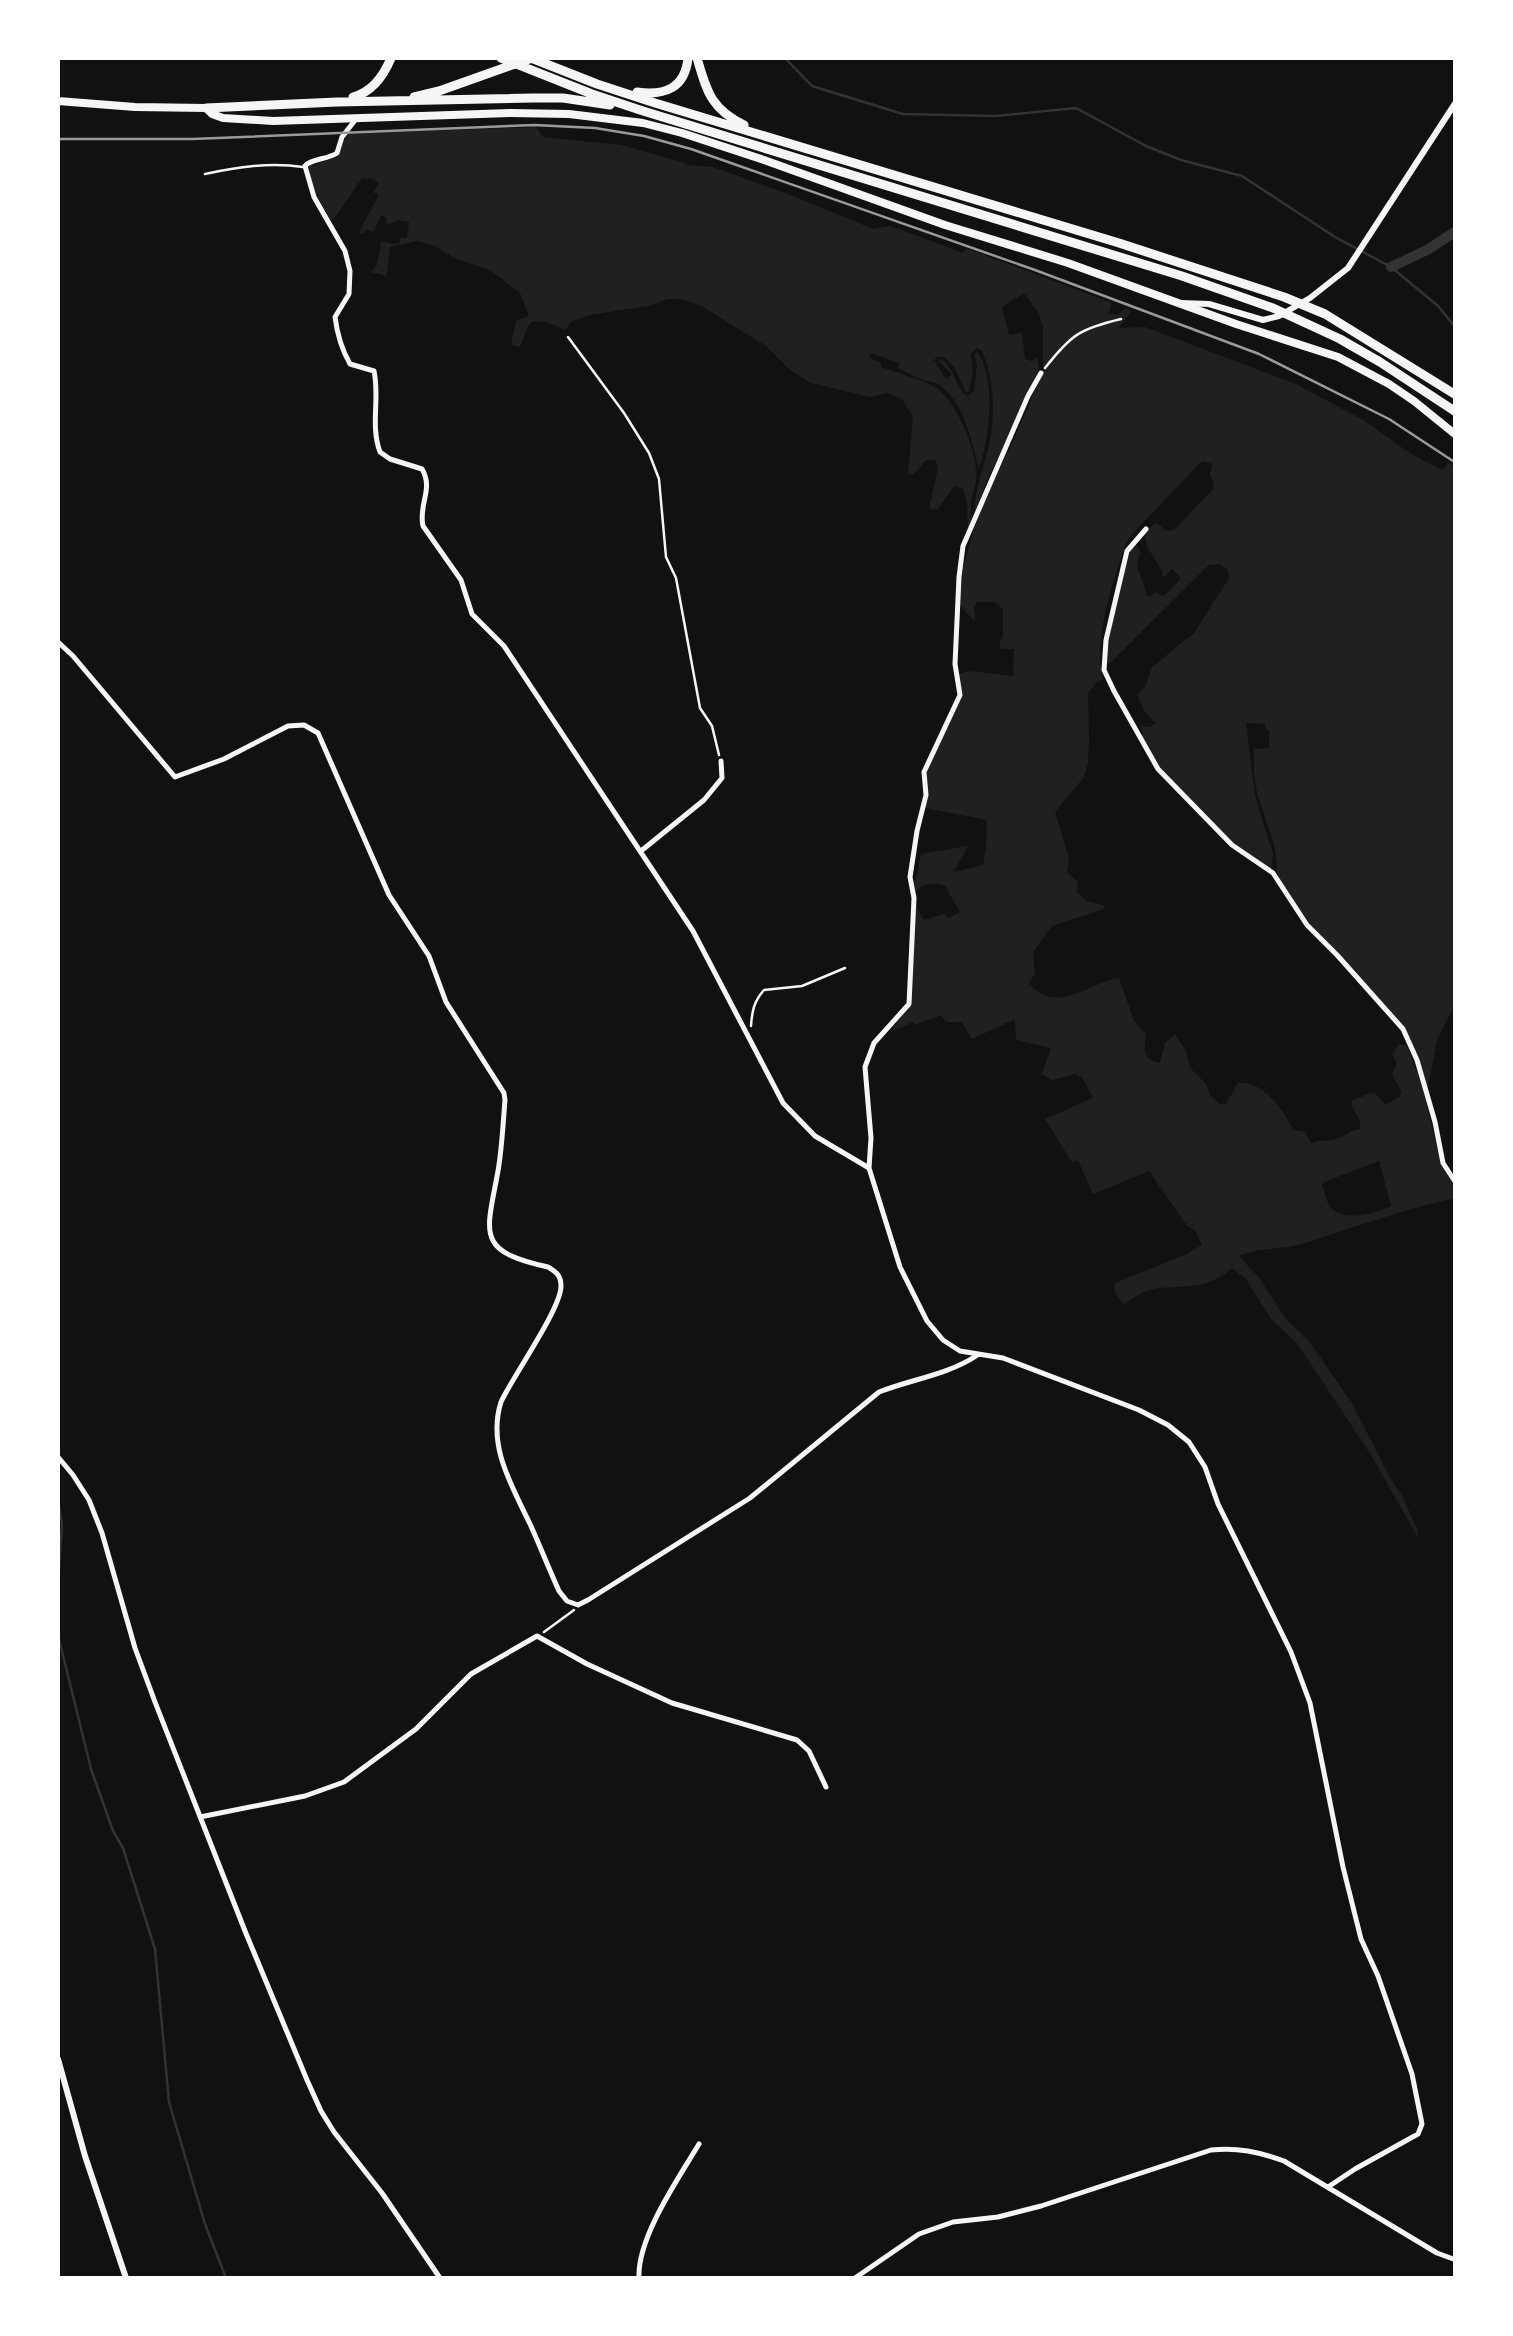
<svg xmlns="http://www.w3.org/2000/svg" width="1513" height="2336" font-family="'Open Sans',sans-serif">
	<rect width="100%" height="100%" fill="#111"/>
	<!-- green -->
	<path fill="#202020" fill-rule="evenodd" d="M 536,127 L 543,137 L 621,145 L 685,163 L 686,165 L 713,167 L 796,197 L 873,229 L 891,226 L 963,253 L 966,248 L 1112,303 L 1108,314 L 1118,315 L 1125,308 L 1131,311 L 1119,328 L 1145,327 L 1296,384 L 1365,421 L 1408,452 L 1442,470 L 1449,463 L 1455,467 L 1456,1002 L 1437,1040 L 1427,1093 L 1403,1030 L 1314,930 L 1278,880 L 1275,848 L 1257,793 L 1254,772 L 1254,749 L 1269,748 L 1269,730 L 1266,730 L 1265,724 L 1246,723 L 1255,796 L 1273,854 L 1271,870 L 1219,834 L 1183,791 L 1161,769 L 1142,738 L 1143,732 L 1139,723 L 1144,727 L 1150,727 L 1155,723 L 1145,712 L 1137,695 L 1145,687 L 1152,667 L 1194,633 L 1229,578 L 1228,570 L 1220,564 L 1209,565 L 1109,664 L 1104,664 L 1105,649 L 1133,539 L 1140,551 L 1137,566 L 1148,597 L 1157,592 L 1163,597 L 1181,578 L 1172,569 L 1164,577 L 1162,575 L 1163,573 L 1148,548 L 1144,532 L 1156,523 L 1167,531 L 1174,530 L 1213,489 L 1214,484 L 1210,475 L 1212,464 L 1202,461 L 1133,533 L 1126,543 C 1114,580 1092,641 1103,679 L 1096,683 L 1088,693 L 1089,738 L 1088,763 L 1084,777 L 1055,812 L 1069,858 L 1067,872 L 1078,882 L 1077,892 L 1087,901 L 1106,906 L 1101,910 L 1052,926 L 1033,952 L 1035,973 L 1029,983 C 1057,1017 1089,982 1119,978 L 1134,1021 L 1146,1034 C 1145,1049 1140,1059 1160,1063 L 1165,1043 L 1175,1034 L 1186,1051 L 1190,1068 L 1206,1084 L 1210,1095 L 1220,1104 L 1226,1104 L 1238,1083 C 1263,1080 1284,1111 1293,1130 L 1305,1132 L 1311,1143 C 1319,1140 1325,1141 1333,1140 C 1344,1138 1349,1130 1361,1129 L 1359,1119 L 1351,1104 L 1353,1100 L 1374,1092 L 1385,1105 L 1400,1097 L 1401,1091 L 1392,1074 L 1397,1063 L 1392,1054 L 1399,1044 L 1407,1046 L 1421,1083 L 1441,1164 L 1455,1187 L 1455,1198 C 1403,1210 1353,1227 1302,1244 C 1281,1250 1259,1247 1239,1256 L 1260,1279 L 1285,1318 L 1308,1340 L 1352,1403 L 1388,1474 L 1402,1496 L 1416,1526 L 1419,1539 L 1369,1452 L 1297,1343 L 1271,1319 L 1246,1279 L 1232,1268 C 1204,1292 1185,1284 1153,1289 C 1142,1291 1133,1299 1123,1305 C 1121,1298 1111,1292 1115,1283 L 1187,1254 L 1202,1245 L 1195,1230 L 1188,1227 L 1149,1171 L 1093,1194 L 1078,1160 L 1072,1162 L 1045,1119 L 1093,1098 L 1082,1077 L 1075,1074 L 1052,1080 L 1042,1074 L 1051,1048 L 1016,1040 L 1015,1019 L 972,1039 L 962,1022 L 946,1022 L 941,1015 L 915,1025 L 913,1022 L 891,1032 L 908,1004 L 914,902 L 924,920 L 944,914 L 948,918 L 960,912 L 945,886 C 932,882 923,883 913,894 L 921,854 L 968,846 L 954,872 L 983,865 L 986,848 L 987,820 L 925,808 C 926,792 925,774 931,759 C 945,723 962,717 959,674 L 970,671 L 1013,676 L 1014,649 L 1000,649 L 1000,640 L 1003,638 L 1003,609 L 995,602 L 978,602 L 974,607 L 975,622 L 959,604 L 963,568 L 973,532 L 993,480 L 1013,442 L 1043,370 L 1043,326 L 1039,314 L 1024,293 L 1002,307 L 1009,335 L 1022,333 L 1025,359 L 1032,361 L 1037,358 L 1039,368 L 1008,439 L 988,478 L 975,515 C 973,492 984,468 989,445 C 996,416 994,379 982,351 L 977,348 L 971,353 L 973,375 L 968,393 L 965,391 L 955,368 L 944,357 L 937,357 L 934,360 L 946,379 L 952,374 L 938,361 L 943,360 C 955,370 956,390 968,396 L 974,391 L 977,365 L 974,354 L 978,352 C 996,383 990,436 979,469 C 972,443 964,398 936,383 C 931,381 926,381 921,379 C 913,376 906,372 898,368 L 899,363 L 871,353 L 869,358 L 881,363 L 881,367 C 893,371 929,382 938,389 C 958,404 979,455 976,480 C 975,488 972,495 971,503 C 970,515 973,520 968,532 L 967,502 L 963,489 L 954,486 L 938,509 L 932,510 L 929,508 L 938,468 L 935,460 L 926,460 L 913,475 L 908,474 L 913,416 L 902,399 L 887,393 L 870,397 L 811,383 L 790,370 L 766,346 L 700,305 L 680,299 L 668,299 L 648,306 L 589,315 L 571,322 L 565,330 L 547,322 L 533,321 L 528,326 L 520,347 L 511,345 L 516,321 L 529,316 L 520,293 L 490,270 L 456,259 L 433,245 L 418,241 L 390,247 L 387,276 L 371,272 L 377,265 L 383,233 L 382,242 L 399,244 L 400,238 L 407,238 L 409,222 L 398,220 L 390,224 L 385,223 L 387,218 L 381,215 L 374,231 L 366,230 L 363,234 L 359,232 L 379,195 L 373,192 L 379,183 L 373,179 L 362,178 L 335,218 L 331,220 L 318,198 L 305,168 L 337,157 L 347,134 ZM 1379,1161 L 1391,1206 C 1377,1213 1346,1222 1332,1209 C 1327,1205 1325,1192 1322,1185 L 1324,1182 Z"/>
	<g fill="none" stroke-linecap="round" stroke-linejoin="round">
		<!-- stream -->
		<path stroke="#333" stroke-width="2.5" d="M 785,58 L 812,86 L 903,114 L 996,116 L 1076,108 L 1146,146 L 1181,160 L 1242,176 L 1335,237 L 1391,267 L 1438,306 L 1456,328
			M 58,1499 L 62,1525 L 58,1584
			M 58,1621 L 58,1635 L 91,1769 L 113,1831 L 123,1848 L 155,1949 L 169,2102 L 205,2224 L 226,2278"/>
		<!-- canal -->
		<path stroke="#333" stroke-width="10" d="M 1391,267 L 1429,249 L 1456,231"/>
		<!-- path -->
		<path stroke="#f5f5f5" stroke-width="2.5" d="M 568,337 L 624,413 L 649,453 L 659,479 L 666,557 L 676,578 L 700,708 L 712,726 L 719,755
			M 1045,368 C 1071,335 1079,329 1121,319
			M 751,1026 C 752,1011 754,1001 764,990 L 802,986 L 845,968
			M 544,1632 L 574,1610"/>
		<!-- service -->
		<path stroke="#f5f5f5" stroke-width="2.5" d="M 205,174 C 237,167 270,162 303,167"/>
		<!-- minor -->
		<path stroke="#f5f5f5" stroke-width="5" d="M 356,119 L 342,137 L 337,153 C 327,160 312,158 305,166 L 314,197 L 345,251 L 350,271 L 349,294 L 335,317 C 337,333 342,350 350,364 L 374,371 C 380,398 370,425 380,452 L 390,459 L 422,469 C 434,489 418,505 423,526 L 461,580 L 472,614 L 504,646 L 693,931 L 783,1103 L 815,1136 L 869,1168 L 900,1267 L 927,1321 L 943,1340 L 960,1351 L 1003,1358 L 1139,1410 L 1168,1425 L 1189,1442 L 1205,1467 L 1218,1504 L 1291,1652 L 1310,1703 L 1343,1867 L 1361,1939 L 1378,1976 L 1412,2074 L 1422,2124 L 1418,2134 L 1355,2169 L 1328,2187
			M 1146,529 L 1127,551 L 1106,640 L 1104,670 L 1114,691 L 1158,769 L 1232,845 L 1273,873 L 1307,925 L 1337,955 L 1403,1029 L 1417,1060 L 1435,1122 L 1443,1163 L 1456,1183
			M 58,642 L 73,656 L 175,777 L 224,759 L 288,726 L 304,725 L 318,733 L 389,895 L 429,956 L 446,1002 L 504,1093 L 505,1100 C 503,1124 502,1148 498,1171 C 487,1233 474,1251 548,1267 C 556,1272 561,1275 561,1286 C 561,1309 513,1376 501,1402 C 487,1446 512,1486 530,1524 C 540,1546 549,1569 559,1591 L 567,1601 L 578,1605 L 588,1600 L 750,1498 L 879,1392 C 912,1379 947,1375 976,1356
			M 641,851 L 704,800 L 722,778 L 721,761
			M 869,1168 L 871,1138 L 865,1067 L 874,1043 L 909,1004 L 914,898 L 910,877 L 917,831 L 926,795 L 924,772 L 960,695 L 955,664 L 959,577 L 963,546 L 1028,396 L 1041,373
			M 58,1457 L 73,1475 L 89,1500 L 102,1533 L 135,1648 L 155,1702 L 245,1931 L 307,2080 L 321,2111 L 334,2132 L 382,2193 L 440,2278
			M 200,1817 L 305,1796 L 344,1782 L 416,1729 L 471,1674 L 537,1636 L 587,1664 L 672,1703 L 797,1740 L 809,1751 L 826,1787
			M 639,2278 C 637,2238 678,2179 699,2144
			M 855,2278 L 919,2234 L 953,2222 L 998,2217 L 1041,2206 L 1211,2150 C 1237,2147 1259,2152 1284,2161 L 1437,2253 L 1456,2260"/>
		<!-- tertiary -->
		<path stroke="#f5f5f5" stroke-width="6" d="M 1180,303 L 1209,304 L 1263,320 L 1279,316 L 1310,298 L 1348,268 L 1456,102
			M 58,2059 L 85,2156 L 126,2278"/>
		<!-- primary -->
		<path stroke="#f5f5f5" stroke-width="8" d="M 58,101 L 135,107 L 206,108 L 212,114 L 223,118 L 273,121 L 511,113 L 569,114 L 643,123 L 682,133 L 764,160 L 945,225 L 1068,263 L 1236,324 L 1338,357 L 1389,384 L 1414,401 L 1456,435"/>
		<!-- motorway -->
		<path stroke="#f5f5f5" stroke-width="9" d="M 501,58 L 592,94 L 643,111 L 1182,276 L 1273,308 L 1340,339 L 1380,362 L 1456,412
			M 531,58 L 597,84 L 655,103 L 1119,243 L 1284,297 L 1325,314 L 1456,395
			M 697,58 C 707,91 710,108 744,125
			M 637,92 C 665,96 685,88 688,58
			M 353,97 C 372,92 384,75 391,58
			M 414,97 L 439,91 L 532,58
			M 206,108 L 337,102 L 533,98 L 563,98 L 610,105"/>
		<!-- rail -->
		<path stroke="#9a9a9a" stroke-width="2.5" d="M 58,139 L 192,139 L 534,125 L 595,128 L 644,136 L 691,149 L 1035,270 L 1259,354 L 1389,419 L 1456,463"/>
	</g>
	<!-- border -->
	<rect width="1513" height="2336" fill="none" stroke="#ffffff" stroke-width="120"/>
</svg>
